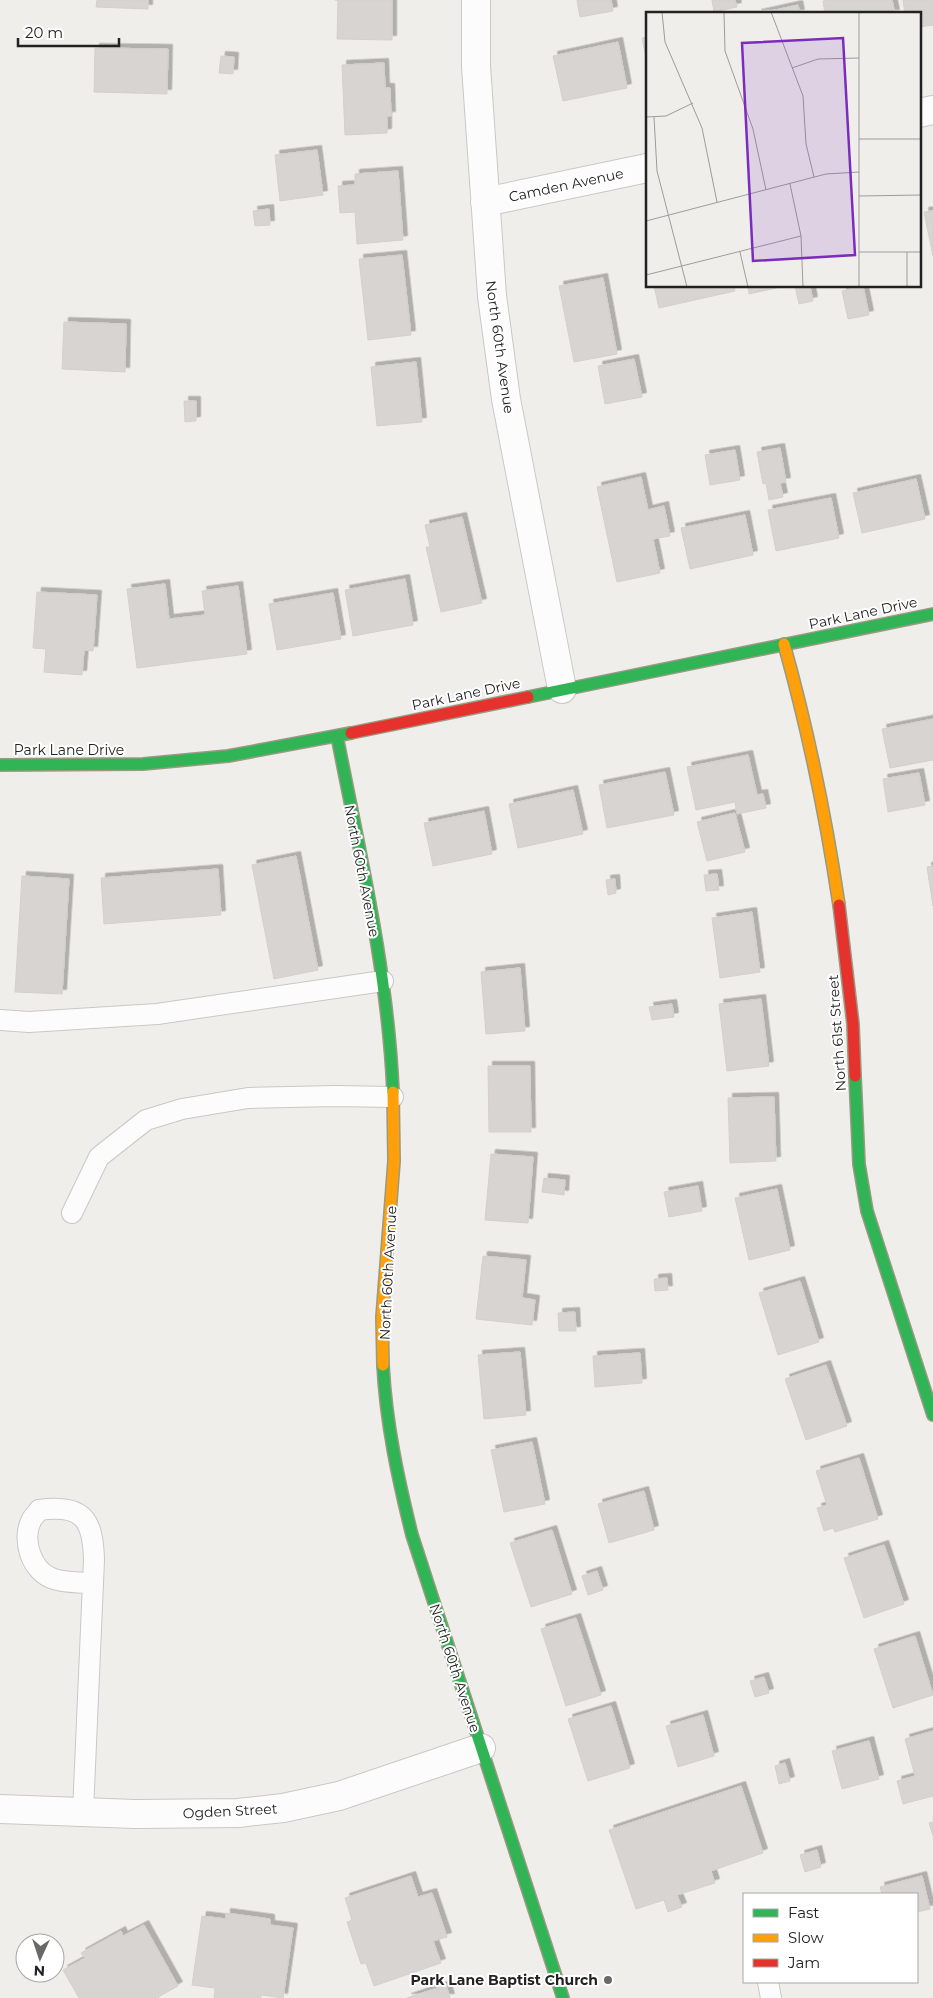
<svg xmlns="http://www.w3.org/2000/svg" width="933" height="1998" font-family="Montserrat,sans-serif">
	<defs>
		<filter id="shadow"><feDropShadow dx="4.5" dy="-4.5" stdDeviation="0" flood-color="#0004"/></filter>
	</defs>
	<rect width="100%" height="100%" fill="#f0eeeb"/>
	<!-- building -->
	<path fill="#d7d4d2" stroke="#d3d0cc" filter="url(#shadow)" d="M 97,0 L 148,0 L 148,9 L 96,7 Z
		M 335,0 L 392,0 L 392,40 L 337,39 L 338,0 Z
		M 577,0 L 611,0 L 613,11 L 580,17 Z
		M 712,0 L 735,0 L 737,7 L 714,12 Z
		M 827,0 L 892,0 L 895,14 L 825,14 L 823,1 Z
		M 903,0 L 933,0 L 933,25 L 919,27 L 919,14 L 905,14 Z
		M 798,5 L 800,14 L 757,14 Z
		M 647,37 L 647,63 L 642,38 Z
		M 618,42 L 627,88 L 563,101 L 553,56 Z
		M 95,48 L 168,49 L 167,94 L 94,92 Z
		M 221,56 L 234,57 L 233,74 L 219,73 Z
		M 384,63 L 385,88 L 390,88 L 391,116 L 387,116 L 387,133 L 345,135 L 342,65 Z
		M 317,150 L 323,195 L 280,201 L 275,155 Z
		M 398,171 L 403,240 L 357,244 L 355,212 L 340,213 L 338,186 L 355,185 L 355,174 Z
		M 269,209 L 270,225 L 255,226 L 253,211 Z
		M 933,211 L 933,256 L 924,212 Z
		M 402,255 L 411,335 L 368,340 L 359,259 Z
		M 603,278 L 617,354 L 574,362 L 559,286 Z
		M 654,286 L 734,286 L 735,291 L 659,308 Z
		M 748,286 L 785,286 L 749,294 Z
		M 795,286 L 810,286 L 813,301 L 799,304 Z
		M 863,286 L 869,315 L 848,319 L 842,291 Z
		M 64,322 L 126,324 L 125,372 L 62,369 Z
		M 634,359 L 642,397 L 605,404 L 598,366 Z
		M 416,362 L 422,422 L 377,426 L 371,367 Z
		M 184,401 L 196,401 L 196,421 L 185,422 Z
		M 780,448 L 786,482 L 780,483 L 783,497 L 769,500 L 766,483 L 763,484 L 757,452 Z
		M 735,450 L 740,480 L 710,485 L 705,455 Z
		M 641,477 L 648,510 L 664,506 L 670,536 L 653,539 L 660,573 L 617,582 L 597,487 Z
		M 916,479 L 925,519 L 862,533 L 853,493 Z
		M 831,498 L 839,538 L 776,551 L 768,510 Z
		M 745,515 L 753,555 L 690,569 L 681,528 Z
		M 462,517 L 482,603 L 441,612 L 426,547 L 430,547 L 425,525 Z
		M 405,579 L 413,625 L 353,636 L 345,590 Z
		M 165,584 L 169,619 L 205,615 L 202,591 L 238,586 L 247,654 L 137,668 L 127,589 Z
		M 37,592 L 97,595 L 93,651 L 84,650 L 82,675 L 44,672 L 46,649 L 33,648 Z
		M 333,593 L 341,639 L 277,650 L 269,604 Z
		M 933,719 L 933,760 L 890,768 L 882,729 Z
		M 748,755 L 757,795 L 763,794 L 766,808 L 737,814 L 735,802 L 696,810 L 687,767 Z
		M 665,772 L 674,815 L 607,828 L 599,785 Z
		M 919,773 L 925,805 L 888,812 L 883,779 Z
		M 573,790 L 583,834 L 518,848 L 509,804 Z
		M 484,811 L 492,854 L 433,866 L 424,823 Z
		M 735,813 L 745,852 L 707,861 L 697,822 Z
		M 296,856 L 318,970 L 274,979 L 252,865 Z
		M 933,866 L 933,906 L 927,867 Z
		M 218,869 L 221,915 L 104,924 L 101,878 Z
		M 717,874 L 719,890 L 706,891 L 704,875 Z
		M 22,876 L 69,879 L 62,994 L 15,992 Z
		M 615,879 L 616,893 L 608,895 L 606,880 Z
		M 752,912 L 760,972 L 720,978 L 712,918 Z
		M 520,968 L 525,1031 L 486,1034 L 481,972 Z
		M 761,999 L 769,1066 L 727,1071 L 719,1004 Z
		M 672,1004 L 674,1017 L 652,1020 L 649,1007 Z
		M 488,1066 L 530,1066 L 531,1132 L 489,1132 Z
		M 774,1097 L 776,1161 L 730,1163 L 728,1098 Z
		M 491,1154 L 533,1157 L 528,1223 L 485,1220 Z
		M 544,1178 L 565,1180 L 564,1195 L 542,1192 Z
		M 698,1186 L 702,1211 L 669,1217 L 664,1192 Z
		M 777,1189 L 790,1250 L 749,1260 L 735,1198 Z
		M 483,1256 L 526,1260 L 522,1298 L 535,1300 L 532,1325 L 476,1319 Z
		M 667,1278 L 668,1290 L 655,1291 L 654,1279 Z
		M 800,1281 L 819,1342 L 778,1355 L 759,1293 Z
		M 575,1312 L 576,1331 L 559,1331 L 558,1313 Z
		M 520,1352 L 526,1415 L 484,1419 L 478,1355 Z
		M 640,1353 L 642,1383 L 595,1387 L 593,1356 Z
		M 826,1365 L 847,1426 L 806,1440 L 785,1379 Z
		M 532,1442 L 545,1504 L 504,1512 L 491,1450 Z
		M 859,1458 L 878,1519 L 835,1532 L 833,1528 L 824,1531 L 817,1508 L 827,1505 L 816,1471 Z
		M 644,1491 L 654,1530 L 609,1543 L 598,1504 Z
		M 552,1530 L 572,1594 L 531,1607 L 510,1543 Z
		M 884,1545 L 904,1604 L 864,1618 L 844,1558 Z
		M 597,1571 L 603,1590 L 588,1595 L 582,1576 Z
		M 576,1618 L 601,1695 L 566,1706 L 541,1629 Z
		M 915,1636 L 933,1695 L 893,1708 L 874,1649 Z
		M 764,1677 L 769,1693 L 755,1697 L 750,1681 Z
		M 611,1706 L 630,1768 L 588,1781 L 568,1719 Z
		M 703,1715 L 714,1756 L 678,1767 L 666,1726 Z
		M 933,1731 L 933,1796 L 903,1804 L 897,1781 L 915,1776 L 905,1739 Z
		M 869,1741 L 879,1779 L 842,1789 L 832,1751 Z
		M 785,1763 L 790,1781 L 779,1784 L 775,1766 Z
		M 741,1786 L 763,1853 L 711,1871 L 715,1883 L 677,1895 L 682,1907 L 668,1912 L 664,1900 L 636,1909 L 609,1830 Z
		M 933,1822 L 933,1836 L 929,1823 Z
		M 817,1850 L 821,1867 L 805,1872 L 800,1855 Z
		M 411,1876 L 418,1897 L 432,1893 L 447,1937 L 433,1941 L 441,1963 L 374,1986 L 366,1963 L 361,1964 L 347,1922 L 352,1920 L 345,1898 Z
		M 922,1876 L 930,1909 L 917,1912 L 917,1894 L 882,1894 L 880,1887 Z
		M 226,1913 L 270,1919 L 270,1925 L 293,1928 L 283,1998 L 261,1995 L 261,1998 L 214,1998 L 215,1988 L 192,1985 L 202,1916 L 226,1919 Z
		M 144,1925 L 178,1986 L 158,1997 L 159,1998 L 79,1998 L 63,1970 L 85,1958 L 81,1953 L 121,1931 L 123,1936 Z
		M 446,1985 L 450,1998 L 407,1998 Z"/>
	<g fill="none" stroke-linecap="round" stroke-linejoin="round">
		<defs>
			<path id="lane" d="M 0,1020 L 29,1022 L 157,1014 L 383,981
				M 72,1213 L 99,1157 L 146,1120 L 182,1109 L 248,1098 L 336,1096 L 393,1097
				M 83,1812 L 94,1560 C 93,1519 83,1504 39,1510 C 37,1513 34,1516 32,1519 C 21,1539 31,1572 54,1579 C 66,1583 81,1582 93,1584
				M 768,1982 L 771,1998"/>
			<path id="street" d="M 476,0 L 476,66 L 492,296 L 506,399 L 562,689
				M 919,113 L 933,110
				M 485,202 L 647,168
				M 0,1809 L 135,1814 L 238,1813 L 283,1808 L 339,1796 L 481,1748"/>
			<path id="fast" d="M 528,697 L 933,614
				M 337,736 C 360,854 388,972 393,1092
				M 0,765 L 143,764 L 228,756 L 351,733
				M 855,1076 L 859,1164 L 867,1211 L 933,1415
				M 383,1365 C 386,1423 398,1479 412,1535 L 563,1998"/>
			<path id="slow" d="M 784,644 C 808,730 826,817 839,905
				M 383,1365 L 382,1317 L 394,1161 L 393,1092"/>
			<path id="jam" d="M 351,733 L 528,697
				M 839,905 L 853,1024 L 855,1076"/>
		</defs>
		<!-- lane casing -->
		<use href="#lane" stroke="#c9c8c7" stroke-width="22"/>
		<!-- street casing -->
		<use href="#street" stroke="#c9c8c7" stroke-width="30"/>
		<!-- fast casing -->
		<use href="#fast" stroke="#999a82" stroke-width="14"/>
		<!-- slow casing -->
		<use href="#slow" stroke="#999a82" stroke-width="14"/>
		<!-- jam casing -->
		<use href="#jam" stroke="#999a82" stroke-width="14"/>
		<!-- lane -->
		<use href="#lane" stroke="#fdfcfc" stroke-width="20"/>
		<!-- street -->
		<use href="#street" stroke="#fdfcfc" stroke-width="28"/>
		<!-- fast -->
		<use href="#fast" stroke="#30b455" stroke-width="11"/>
		<!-- slow -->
		<use href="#slow" stroke="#ff9f0a" stroke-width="11"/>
		<!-- jam -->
		<use href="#jam" stroke="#e5322d" stroke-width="11"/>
	</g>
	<!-- markers -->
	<circle fill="#6a6968" stroke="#fff" stroke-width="2" cx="608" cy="1980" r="5"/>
	<g text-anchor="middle" stroke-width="4" stroke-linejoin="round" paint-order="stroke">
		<!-- street labels -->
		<g font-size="14" fill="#222" stroke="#fff">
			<text transform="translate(566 185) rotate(-12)" y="5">Camden Avenue</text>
			<text transform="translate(500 347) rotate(82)" y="5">North 60th Avenue</text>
			<text transform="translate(863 613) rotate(-12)" y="5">Park Lane Drive</text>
			<text transform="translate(466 694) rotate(-12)" y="5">Park Lane Drive</text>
			<text x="69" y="755">Park Lane Drive</text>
			<text transform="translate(362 871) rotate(79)" y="5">North 60th Avenue</text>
			<text transform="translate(837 1033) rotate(-94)" y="5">North 61st Street</text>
			<text transform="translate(388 1273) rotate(-87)" y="5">North 60th Avenue</text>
			<text transform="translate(455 1668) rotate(72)" y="5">North 60th Avenue</text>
			<text transform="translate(230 1811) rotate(-3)" y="5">Ogden Street</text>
		</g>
		<!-- poi labels -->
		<g font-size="14" font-weight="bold" fill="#222" stroke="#fff" text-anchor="end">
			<text x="598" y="1985">Park Lane Baptist Church</text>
		</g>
	</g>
	<!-- overview -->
	<g transform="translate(646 12)">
		<rect width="275" height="275" fill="#f0eeeb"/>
		<path fill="none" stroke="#9e9c9b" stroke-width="1" d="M 16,0 L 19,30 L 56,116 L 71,190M 78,0 L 79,39 L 107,117 L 120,178M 125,0 L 157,84 L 160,132 L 168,165M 146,56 L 172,47 L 213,46M 0,105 L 20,104 L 47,91M 8,105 L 11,159 L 41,275M 213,127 L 275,127M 144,172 L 155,224 L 157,275M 213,184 L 275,183M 0,209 L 180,162 L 213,160M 94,240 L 102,275M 213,240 L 275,240M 0,263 L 155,224M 213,275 L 213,0M 261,275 L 261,240"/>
		<path fill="#7b2cbf" fill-opacity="0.15" stroke="#7b2cbf" stroke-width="2.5" d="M 197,26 L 209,243 L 107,249 L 96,31 Z"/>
		<rect width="275" height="275" fill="none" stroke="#222" stroke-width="2.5"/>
	</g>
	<!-- legend -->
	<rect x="743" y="1893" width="175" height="90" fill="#ffffff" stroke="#a7a7a7"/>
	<rect x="753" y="1909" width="25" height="8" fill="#30b455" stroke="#a7a7a7"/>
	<text x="788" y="1918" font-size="15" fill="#222222">Fast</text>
	<rect x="753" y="1934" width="25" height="8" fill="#ff9f0a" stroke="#a7a7a7"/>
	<text x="788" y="1943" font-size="15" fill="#222222">Slow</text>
	<rect x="753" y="1959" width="25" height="8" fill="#e5322d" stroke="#a7a7a7"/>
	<text x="788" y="1968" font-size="15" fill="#222222">Jam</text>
	<!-- north arrow -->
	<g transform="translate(40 1958) rotate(183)"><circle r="24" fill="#ffffff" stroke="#a7a7a7"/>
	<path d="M0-4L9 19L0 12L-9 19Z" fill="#6a6968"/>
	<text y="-8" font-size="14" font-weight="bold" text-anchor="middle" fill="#222222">N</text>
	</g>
	<!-- scale -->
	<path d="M18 38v8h101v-8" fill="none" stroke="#222222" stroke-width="2.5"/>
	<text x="25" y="38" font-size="15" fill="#222222" stroke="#ffffff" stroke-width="4" paint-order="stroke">20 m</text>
</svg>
